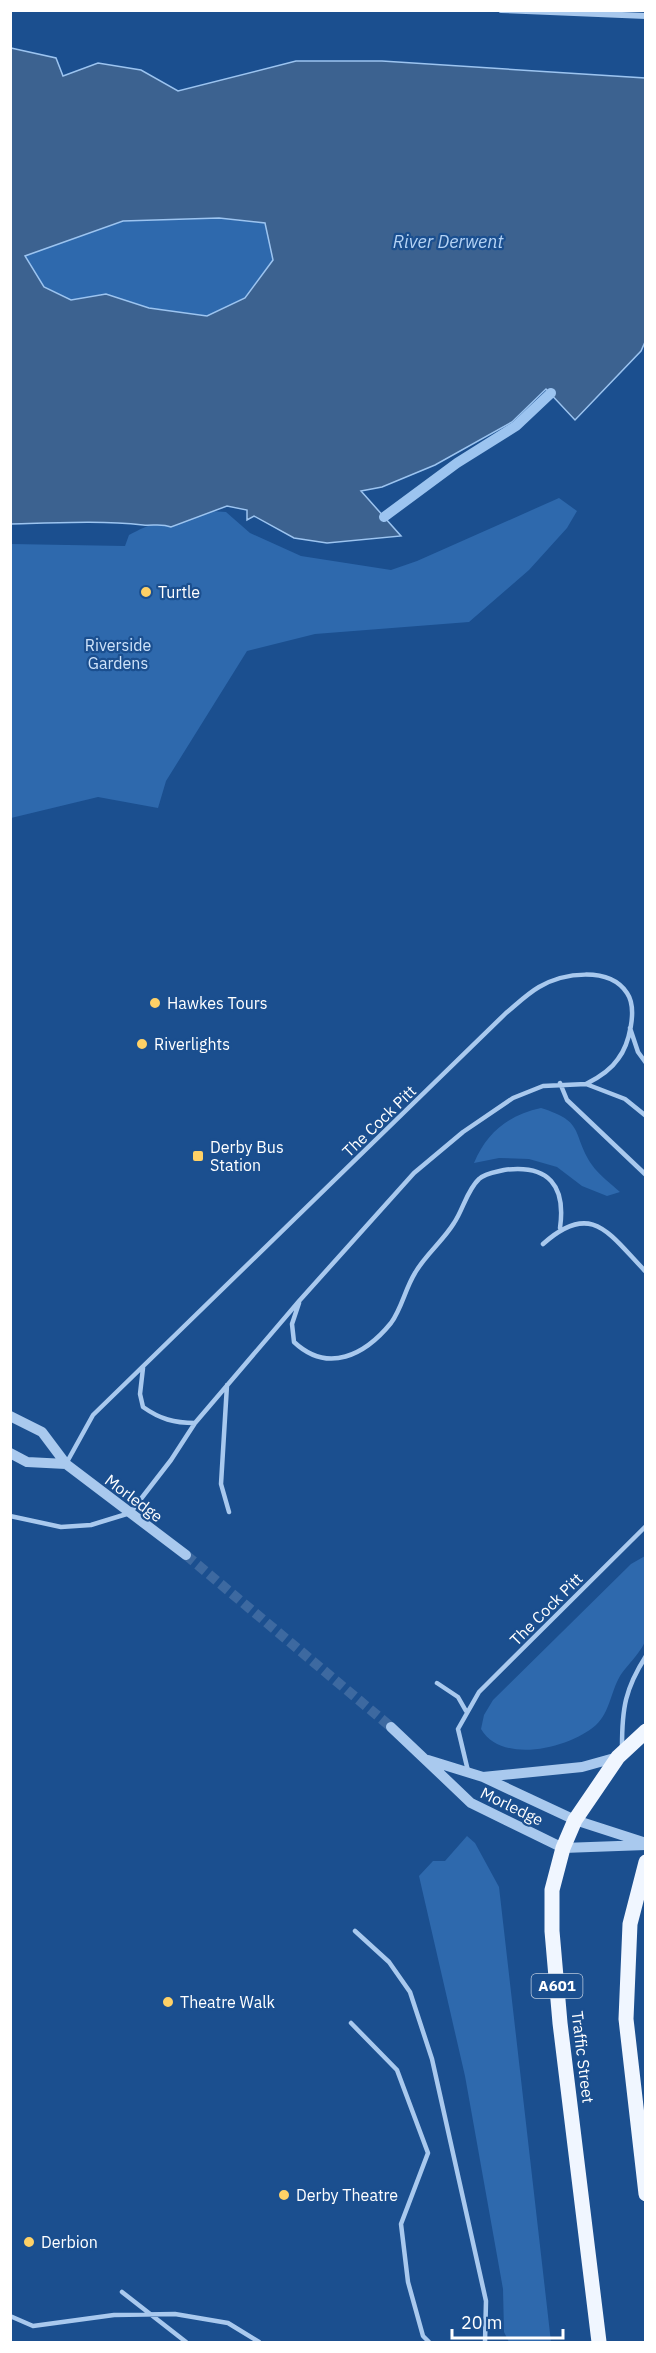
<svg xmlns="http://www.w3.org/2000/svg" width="656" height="2353" font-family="'IBM Plex Sans',sans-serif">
	<rect width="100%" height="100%" fill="#1b4f8f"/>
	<!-- green -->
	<path fill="#2e69ad" d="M 219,218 L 265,223 L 273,260 L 245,298 L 207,316 L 149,308 L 106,294 L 71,300 L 44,287 L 25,256 L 124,221 Z
		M 559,498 L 577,511 L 567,528 L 529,570 L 469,622 L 315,634 L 247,651 L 166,781 L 158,808 L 98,797 L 11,818 L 11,544 L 125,546 L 129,535 C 143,528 155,520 171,527 L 211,511 L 226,512 L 250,533 L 301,556 L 391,570 L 417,561 Z
		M 541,1108 C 586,1122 571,1133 592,1165 C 599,1175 611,1184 620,1192 L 607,1196 L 582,1186 L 557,1167 L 529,1159 L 499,1158 L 474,1163 C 487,1132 509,1115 541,1108 Z
		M 645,1556 C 646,1578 650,1617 646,1638 C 643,1651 627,1665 620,1676 C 611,1691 610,1712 596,1725 C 570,1748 502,1765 481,1729 L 484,1715 L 493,1700 L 631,1564 Z
		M 467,1836 L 475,1843 L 499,1887 L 551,2342 L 509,2342 L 504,2332 L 503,2289 L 465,2076 L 419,1876 L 433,1861 L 445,1861 Z"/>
	<!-- water -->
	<path fill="#3c6290" stroke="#9cc4f0" stroke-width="1.5" fill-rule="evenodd" d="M 11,48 L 56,58 L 63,76 L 98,63 L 141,70 L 178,91 L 296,61 L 382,61 L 645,78 L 645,342 L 641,351 L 575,420 L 546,389 L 512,422 L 435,465 L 382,487 L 361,491 L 401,536 L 327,543 L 294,538 L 254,516 L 247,520 L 247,510 L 227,506 L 171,527 C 161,523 153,526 143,525 C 99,520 54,523 11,524 ZM 219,218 L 265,223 L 273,260 L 245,298 L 207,316 L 149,308 L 106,294 L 71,300 L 44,287 L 25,256 L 123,221 Z"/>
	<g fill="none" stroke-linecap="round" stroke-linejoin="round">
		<!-- stream -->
		<path stroke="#9cc4f0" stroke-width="10" d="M 384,517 L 457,463 L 516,426 L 551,393"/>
		<!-- tertiary-tunnel -->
		<path stroke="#3d69a0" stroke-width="10" stroke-dasharray="10 5" stroke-linecap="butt" d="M 186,1555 L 391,1727"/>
		<!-- service -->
		<path stroke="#a9c9ee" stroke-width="4.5" d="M 630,1028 L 638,1052 L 646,1063
			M 560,1083 L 567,1100 L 646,1175
			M 543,1244 C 592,1200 609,1234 646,1272
			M 299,1303 L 292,1324 L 294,1342 C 328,1374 365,1355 391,1323 C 402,1308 405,1289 415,1273 C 425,1255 443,1241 454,1223 C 463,1210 467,1190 479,1179 C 485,1173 496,1172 504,1170 C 549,1164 566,1186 560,1228
			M 143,1368 L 140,1394 L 143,1407 C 160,1419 174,1423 195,1423
			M 227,1385 L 221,1484 L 229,1512
			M 67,1462 L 93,1415 L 506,1013 C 517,1004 527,994 539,987 C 563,973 609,966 627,993 C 638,1009 629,1045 618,1059 C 610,1071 598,1078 586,1084
			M 10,1516 L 61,1527 L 91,1525 L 130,1513 L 171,1460 L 195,1423 L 300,1300 L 414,1173 L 463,1132 L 513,1098 L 543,1086 L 586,1084 L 625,1099 L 646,1116
			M 437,1683 L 458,1697 L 466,1711
			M 622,1747 C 622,1708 625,1689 646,1656
			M 468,1771 L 458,1729 L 479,1692 L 646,1526
			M 355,1931 L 389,1962 L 410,1992 L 432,2059 L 486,2301 L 485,2342
			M 351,2023 L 397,2070 L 428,2153 L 401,2224 L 408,2282 L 423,2336 L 429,2342
			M 122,2292 L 186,2342
			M 10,2316 L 33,2326 L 114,2315 L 175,2314 L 228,2323 L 259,2342"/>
		<!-- minor -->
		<path stroke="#a9c9ee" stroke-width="6" d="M 501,10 L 646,16"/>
		<!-- tertiary -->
		<path stroke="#a9c9ee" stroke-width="10" d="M 10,1416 L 42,1432 L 66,1464 L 186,1555
			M 10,1453 L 27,1462 L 66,1464
			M 391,1727 L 471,1803 L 563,1848 L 646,1845
			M 428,1760 L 483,1777 L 575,1820 L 643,1842
			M 483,1777 L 582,1767 L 618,1757"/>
		<!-- primary -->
		<path stroke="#f0f6ff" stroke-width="15" d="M 646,1862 L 630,1924 L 626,2019 L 646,2194
			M 599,2342 L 560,2023 L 552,1931 L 552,1890 L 563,1848 L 575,1820 L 618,1757 L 646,1731"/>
	</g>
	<!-- markers -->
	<g fill="#ffd166" stroke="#1b4f8f" stroke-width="2">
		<circle cx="146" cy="592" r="6"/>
		<circle cx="155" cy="1003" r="6"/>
		<circle cx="142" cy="1044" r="6"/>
		<rect x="192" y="1150" width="12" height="12" rx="3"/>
		<circle cx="168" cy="2002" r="6"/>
		<circle cx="284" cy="2195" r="6"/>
		<circle cx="29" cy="2242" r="6"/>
	</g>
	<g text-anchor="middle" stroke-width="4.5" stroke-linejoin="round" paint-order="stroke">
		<!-- shield labels -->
		<rect fill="#1b4f8f" stroke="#bbcadd" stroke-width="1.5" x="531.5" y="1974" width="51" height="24" rx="4.5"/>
		<g font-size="15" font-weight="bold" fill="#fff">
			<text x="557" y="1991">A601</text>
		</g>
		<!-- poi labels -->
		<g font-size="16" fill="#fff" stroke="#1b4f8f" text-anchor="start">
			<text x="158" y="598">Turtle</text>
			<text x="167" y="1009">Hawkes Tours</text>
			<text x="154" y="1050">Riverlights</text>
			<text x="210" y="1153">Derby Bus<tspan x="210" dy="18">Station</tspan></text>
			<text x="180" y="2008">Theatre Walk</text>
			<text x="296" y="2201">Derby Theatre</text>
			<text x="41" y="2248">Derbion</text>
		</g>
		<!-- park labels -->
		<g font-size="16" fill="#cfe3fa" stroke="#1b4f8f">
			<text x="118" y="651">Riverside<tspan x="118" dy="18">Gardens</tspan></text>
		</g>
		<!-- street labels -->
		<g font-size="16" fill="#fff" stroke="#1b4f8f">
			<text transform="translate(379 1121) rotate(-44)" y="6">The Cock Pitt</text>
			<text transform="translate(134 1498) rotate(37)" y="6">Morledge</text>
			<text transform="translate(546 1609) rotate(-45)" y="6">The Cock Pitt</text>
			<text transform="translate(512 1806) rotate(26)" y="6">Morledge</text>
			<text transform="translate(583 2057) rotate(83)" y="6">Traffic Street</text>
		</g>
		<!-- water labels -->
		<g font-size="18" font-style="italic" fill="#b5d3f5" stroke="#1b4f8f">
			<text x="448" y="248">River Derwent</text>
		</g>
	</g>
	<!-- border -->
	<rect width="656" height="2353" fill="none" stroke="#ffffff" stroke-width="24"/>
	<!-- scale -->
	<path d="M452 2329v9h111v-9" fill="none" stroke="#ffffff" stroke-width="3"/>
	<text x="461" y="2329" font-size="18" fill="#ffffff" stroke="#1b4f8f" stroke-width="4.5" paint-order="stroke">20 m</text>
</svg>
